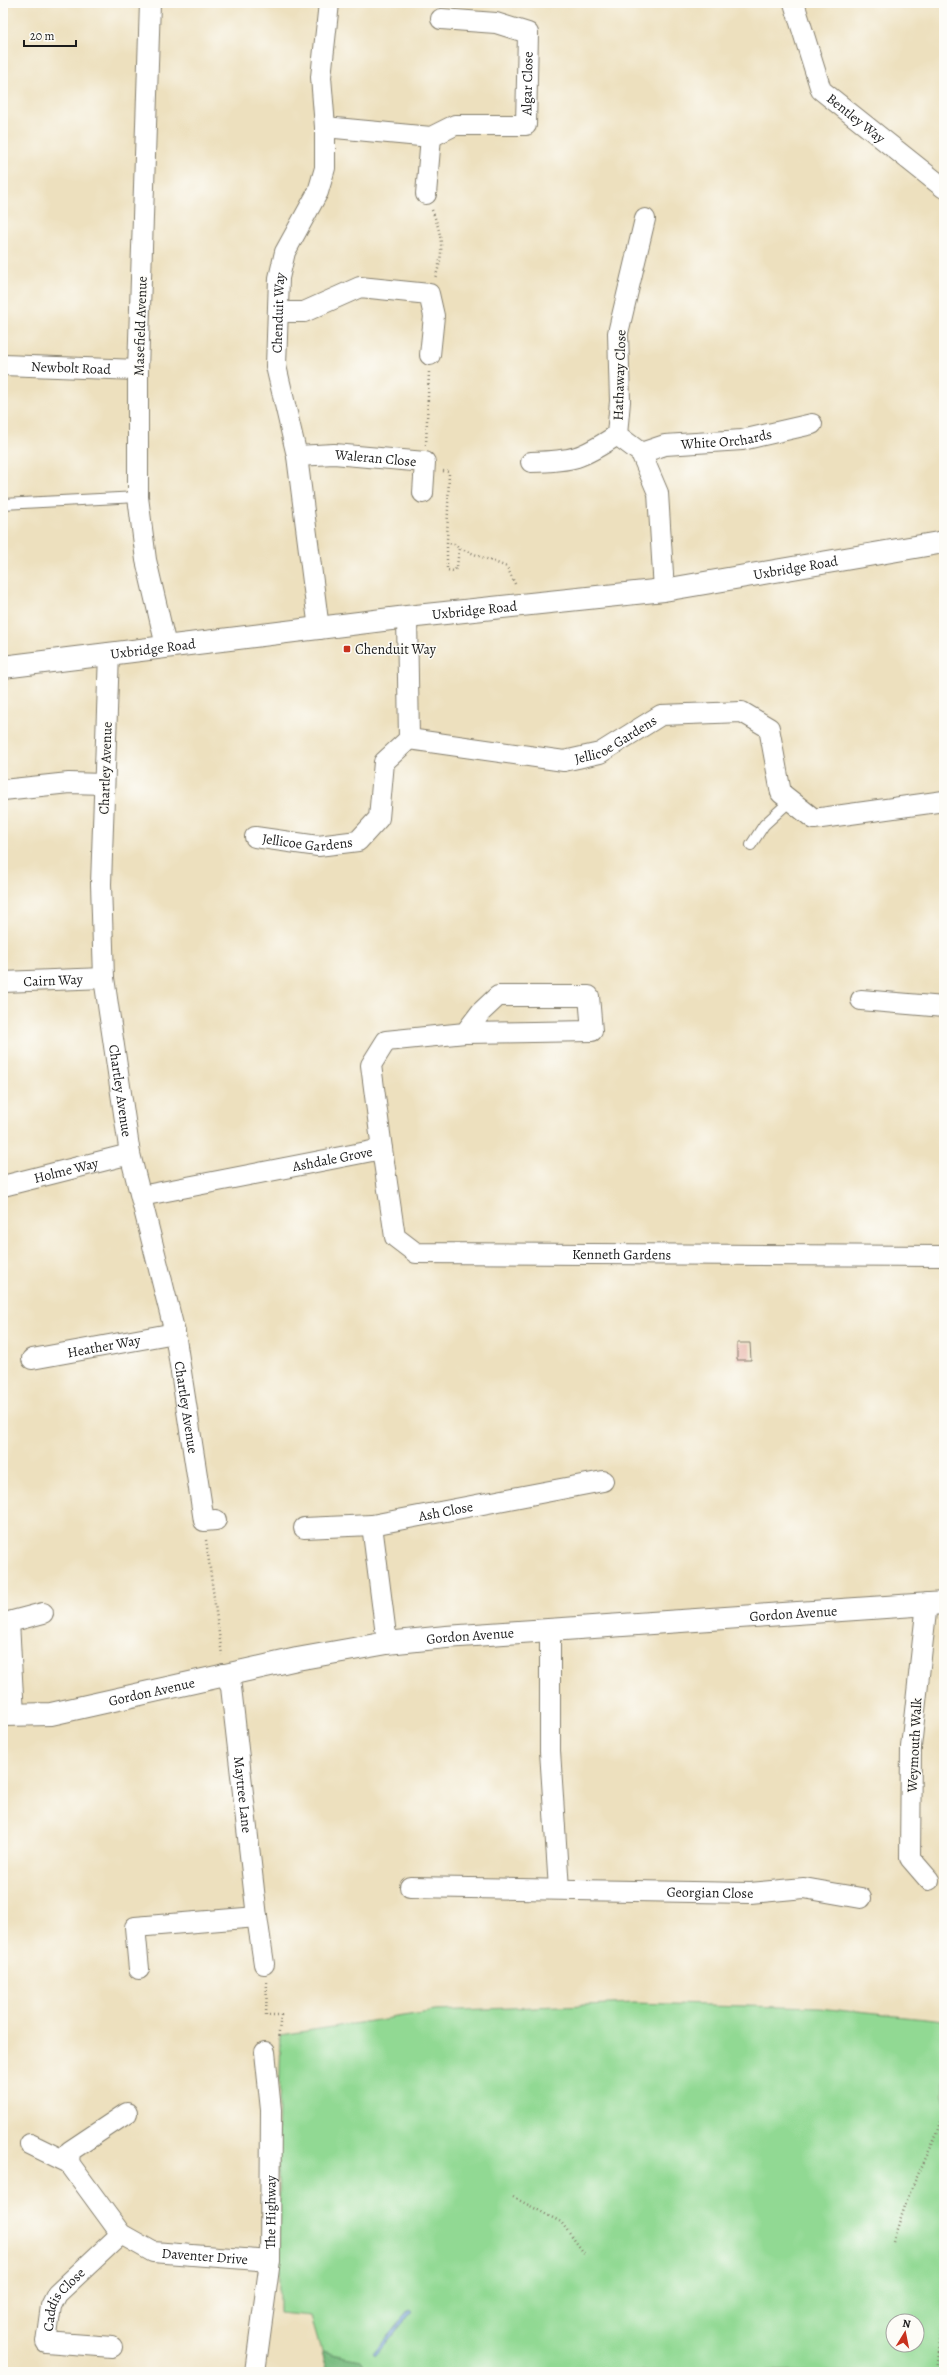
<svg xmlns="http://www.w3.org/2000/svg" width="947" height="2375" font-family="Alegreya,serif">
	<rect width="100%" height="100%" fill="#fdfcf7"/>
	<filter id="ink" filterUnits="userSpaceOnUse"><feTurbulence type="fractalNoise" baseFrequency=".025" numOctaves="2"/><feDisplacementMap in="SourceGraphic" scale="8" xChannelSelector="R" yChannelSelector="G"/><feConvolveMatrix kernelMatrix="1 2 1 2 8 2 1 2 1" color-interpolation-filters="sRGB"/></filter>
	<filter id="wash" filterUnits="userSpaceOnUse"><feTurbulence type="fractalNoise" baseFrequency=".012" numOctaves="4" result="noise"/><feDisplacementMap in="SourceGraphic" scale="16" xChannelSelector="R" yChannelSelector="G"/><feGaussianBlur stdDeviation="0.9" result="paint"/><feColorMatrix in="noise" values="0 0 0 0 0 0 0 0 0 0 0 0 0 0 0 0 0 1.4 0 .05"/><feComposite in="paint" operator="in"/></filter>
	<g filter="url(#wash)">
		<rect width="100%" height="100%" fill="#ede0be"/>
		<!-- green -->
		<path fill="#91d993" stroke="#567a58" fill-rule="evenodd" d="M 634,2003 L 819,2008 L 944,2021 L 944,2372 L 327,2372 L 311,2316 L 279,2313 L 278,2137 L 281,2035 L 435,2011 ZM 893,2321 L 917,2321 L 917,2345 L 893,2345 Z"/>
		<!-- forest -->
		<path fill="#74b97d" stroke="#486a4c" d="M 321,2352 L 360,2360 L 368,2372 L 327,2372 Z"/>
		<!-- water -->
		<path fill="#6ca0d8" stroke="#445e7a" d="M 410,2309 L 413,2311 L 375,2356 L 373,2354 Z"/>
		<g id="blocks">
			<!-- building -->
			<path fill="#e5aa9f" d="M 737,1343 L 750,1343 L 751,1360 L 737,1360 Z"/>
		</g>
	</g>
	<g filter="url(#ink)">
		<use href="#blocks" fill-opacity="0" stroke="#847e6d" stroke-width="1"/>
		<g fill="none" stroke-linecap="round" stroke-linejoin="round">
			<defs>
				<path id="service" d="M 3,504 L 138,497
					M 751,845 L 764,825 L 790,801"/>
				<g id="minor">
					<path d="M 150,3 L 138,370 L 138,497 L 146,560 L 166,646"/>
					<path id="s1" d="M 794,3 L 821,90 L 944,188"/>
					<path id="s2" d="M 325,127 L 431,137 L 455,125 L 526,125 L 528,33 L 496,23 L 441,19"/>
					<path d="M 426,194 L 431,137"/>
					<path d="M 645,219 L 618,333 L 620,401 L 617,435 L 641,453 L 658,493 L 664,590"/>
					<path d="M 279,312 L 304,312 L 360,287 L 429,294 L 434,316 L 430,355"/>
					<path id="s3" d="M 3,365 L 138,370"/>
					<path id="s4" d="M 641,453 L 665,445 L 742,440 L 812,424"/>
					<path id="s5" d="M 297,456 L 334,454 L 425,462 L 423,493"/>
					<path d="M 531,462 C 573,461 581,459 617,435"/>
					<path id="s6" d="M 407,617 L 409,739 L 564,761 L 600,753 L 661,715 L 742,712 L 769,728 L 781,793 L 814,819 L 944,801"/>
					<path id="s7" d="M 319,629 L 297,456 L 276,366 L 279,278 L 285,252 L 318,192 L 325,168 L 325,127 L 321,77 L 329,3"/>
					<path id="s8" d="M 109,653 L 101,884 L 104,978 L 130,1154 L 175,1333 L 204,1521 L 216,1520"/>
					<path d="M 3,790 L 69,783 L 104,784"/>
					<path id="s9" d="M 255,837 L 318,846 L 358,841 L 379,818 L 384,762 L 409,739"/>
					<path id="s10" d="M 3,982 L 104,978"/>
					<path d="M 861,1000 L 944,1007"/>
					<path id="s11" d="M 382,1149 L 395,1237 L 416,1253 L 944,1256"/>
					<path id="s12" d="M 3,1186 L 130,1154"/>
					<path id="s13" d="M 141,1196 L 382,1149 L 371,1065 L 386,1041 L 465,1033 L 592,1031 L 589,996 L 498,996 L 481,1012 L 465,1033"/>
					<path id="s14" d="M 32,1359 L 175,1333"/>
					<path d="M 304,1528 L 372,1525"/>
					<path d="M 927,1603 L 911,1747 L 910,1858 L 929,1880"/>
					<path d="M 550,1630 L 550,1751 L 559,1889"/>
					<path id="s15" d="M 387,1643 L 372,1525 L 603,1481"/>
					<path id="s16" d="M 224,1674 L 231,1687 L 257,1917 L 264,1964"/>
					<path d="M 14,1715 L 9,1622 L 43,1613"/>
					<path id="s17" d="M 410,1887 L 750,1893 L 804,1888 L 861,1898"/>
					<path d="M 139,1969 L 135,1927 L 257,1917"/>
					<path id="s18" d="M 30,2144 L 69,2163 L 121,2234 L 153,2252 L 270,2261"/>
					<path d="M 69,2163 L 70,2151 L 127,2113"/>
					<path id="s19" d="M 112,2347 L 46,2342 L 51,2306 L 57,2294 L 121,2234"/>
					<path id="s20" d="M 255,2372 L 270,2261 L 271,2110 L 265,2052"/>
				</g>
				<g id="tertiary">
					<path id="s21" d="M 3,1715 L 51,1714 L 297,1659 L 387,1643 L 446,1637 L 944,1603"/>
				</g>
				<g id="primary">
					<path id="s22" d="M 3,667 L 407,617 L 664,590 L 944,542"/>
				</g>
			</defs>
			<!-- service casing -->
			<use href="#service" stroke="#847e6d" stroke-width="12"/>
			<!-- minor casing -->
			<use href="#minor" stroke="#847e6d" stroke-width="22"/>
			<!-- tertiary casing -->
			<use href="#tertiary" stroke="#847e6d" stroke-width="24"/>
			<!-- primary casing -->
			<use href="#primary" stroke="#847e6d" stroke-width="24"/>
			<!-- path -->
			<path stroke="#847e6d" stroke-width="2.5" stroke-dasharray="1 3" stroke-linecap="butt" d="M 432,210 C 442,235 445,251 435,278
				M 426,445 L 429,372
				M 443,471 L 449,472 L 447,543 L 454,544 L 459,548 L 507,567 L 516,586
				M 447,543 L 447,570 L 454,571 L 457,567 L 459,548
				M 206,1540 L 222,1655
				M 267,1982 L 266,2015 L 281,2015 L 278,2039
				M 513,2197 L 561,2222 L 584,2253
				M 893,2241 L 908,2196 L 938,2132 L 944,2112
				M 937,2372 L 944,2301"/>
			<!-- service -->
			<use href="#service" stroke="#fff" stroke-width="10"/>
			<!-- minor -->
			<use href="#minor" stroke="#fff" stroke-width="20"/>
			<!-- tertiary -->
			<use href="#tertiary" stroke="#fff" stroke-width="22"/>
			<!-- primary -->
			<use href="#primary" stroke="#fff" stroke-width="22"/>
		</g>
	</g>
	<!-- markers -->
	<rect fill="#c8321e" stroke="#fdfcf7" stroke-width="1.5" x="343" y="645" width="8" height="8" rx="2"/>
	<g text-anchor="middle" stroke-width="3" stroke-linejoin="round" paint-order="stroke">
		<!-- street labels -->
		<g font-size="14" fill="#1c1c1c" stroke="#fdfcf7">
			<text dy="5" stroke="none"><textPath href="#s2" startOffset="246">Algar Close</textPath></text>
			<text dy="5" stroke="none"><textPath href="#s1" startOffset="136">Bentley Way</textPath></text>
			<text dy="5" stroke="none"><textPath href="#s7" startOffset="320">Chenduit Way</textPath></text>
			<text transform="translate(140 326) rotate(-88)" y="5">Masefield Avenue</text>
			<text dy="5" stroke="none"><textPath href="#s3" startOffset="68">Newbolt Road</textPath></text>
			<text transform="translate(619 375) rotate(-88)" y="5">Hathaway Close</text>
			<text dy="5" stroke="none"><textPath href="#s4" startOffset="87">White Orchards</textPath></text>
			<text dy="5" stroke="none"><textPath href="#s5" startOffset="79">Waleran Close</textPath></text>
			<text dy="5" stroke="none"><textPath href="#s22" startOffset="799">Uxbridge Road</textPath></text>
			<text dy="5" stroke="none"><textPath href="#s22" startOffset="475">Uxbridge Road</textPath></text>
			<text dy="5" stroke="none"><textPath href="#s22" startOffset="151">Uxbridge Road</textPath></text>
			<text dy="5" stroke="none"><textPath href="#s6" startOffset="335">Jellicoe Gardens</textPath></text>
			<text transform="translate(105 768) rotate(-88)" y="5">Chartley Avenue</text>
			<text dy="5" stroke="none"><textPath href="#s9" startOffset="53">Jellicoe Gardens</textPath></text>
			<text dy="5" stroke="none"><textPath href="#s10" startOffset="50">Cairn Way</textPath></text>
			<text dy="5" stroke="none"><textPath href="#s8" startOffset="439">Chartley Avenue</textPath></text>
			<text dy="5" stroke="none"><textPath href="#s13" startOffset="195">Ashdale Grove</textPath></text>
			<text dy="5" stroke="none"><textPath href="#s12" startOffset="65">Holme Way</textPath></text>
			<text dy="5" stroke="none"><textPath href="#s11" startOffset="321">Kenneth Gardens</textPath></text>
			<text dy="5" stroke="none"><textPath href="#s14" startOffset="73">Heather Way</textPath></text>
			<text dy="5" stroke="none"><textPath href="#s8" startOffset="763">Chartley Avenue</textPath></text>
			<text dy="5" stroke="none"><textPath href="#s15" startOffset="194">Ash Close</textPath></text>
			<text dy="5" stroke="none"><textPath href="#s21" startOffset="799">Gordon Avenue</textPath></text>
			<text dy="5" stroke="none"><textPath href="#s21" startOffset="475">Gordon Avenue</textPath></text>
			<text dy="5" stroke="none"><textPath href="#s21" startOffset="151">Gordon Avenue</textPath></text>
			<text transform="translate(914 1745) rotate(-87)" y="5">Weymouth Walk</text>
			<text dy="5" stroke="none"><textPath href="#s16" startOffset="123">Maytree Lane</textPath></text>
			<text dy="5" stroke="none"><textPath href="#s17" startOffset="300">Georgian Close</textPath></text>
			<text dy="5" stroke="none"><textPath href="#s20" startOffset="161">The Highway</textPath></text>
			<text dy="5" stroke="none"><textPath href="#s18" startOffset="220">Daventer Drive</textPath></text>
			<text dy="5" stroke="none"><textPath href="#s19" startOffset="114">Caddis Close</textPath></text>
		</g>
		<!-- poi labels -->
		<g font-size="14" fill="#1c1c1c" stroke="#fdfcf7" text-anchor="start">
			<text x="355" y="654">Chenduit Way</text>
		</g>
	</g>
	<!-- margin -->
	<rect width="947" height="2375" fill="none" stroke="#fdfcf7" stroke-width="16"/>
	<!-- north arrow -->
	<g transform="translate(905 2333) rotate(10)"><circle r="19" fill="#fdfcf7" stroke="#a3a29f"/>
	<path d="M0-3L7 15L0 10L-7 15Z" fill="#c8321e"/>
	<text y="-6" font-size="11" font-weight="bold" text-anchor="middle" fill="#1c1c1c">N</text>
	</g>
	<!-- scale -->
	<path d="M24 40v6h52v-6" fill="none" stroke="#1c1c1c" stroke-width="2"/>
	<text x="30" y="40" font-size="12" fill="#1c1c1c" stroke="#fdfcf7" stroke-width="3" paint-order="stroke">20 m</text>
</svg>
